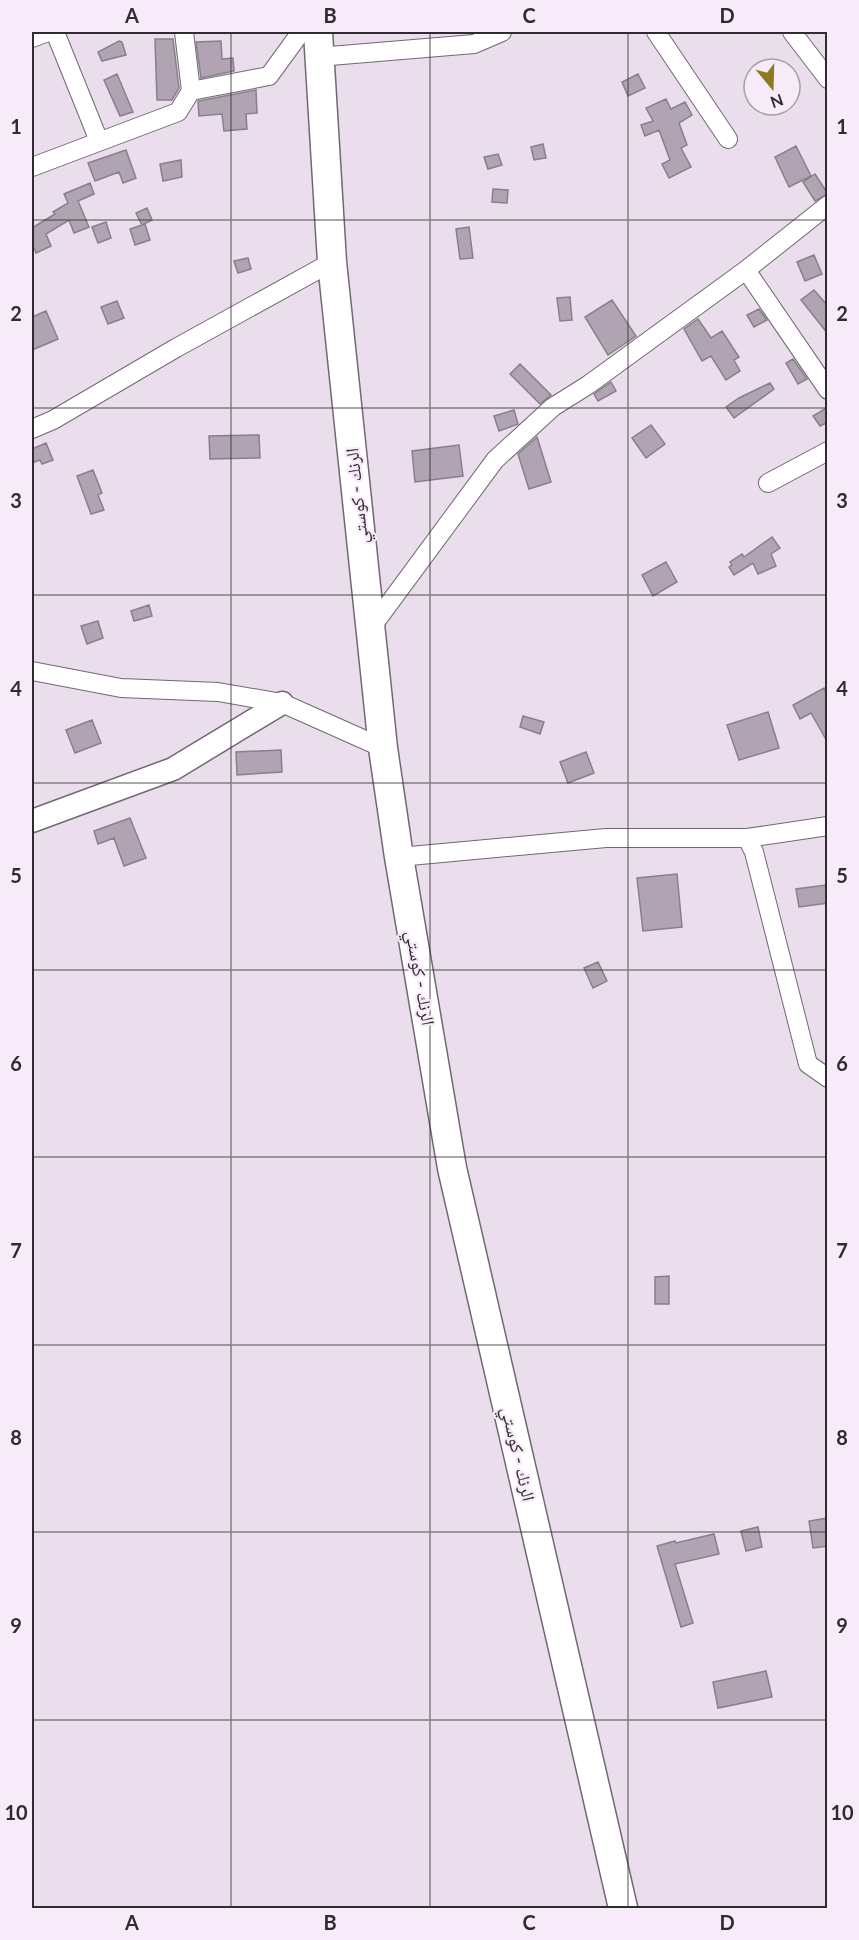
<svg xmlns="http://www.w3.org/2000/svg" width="859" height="1940" font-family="Lato,'Noto Naskh Arabic',sans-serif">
	<rect width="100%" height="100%" fill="#eaddec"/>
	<!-- building -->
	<path fill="#b0a4b2" stroke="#8a7e8c" stroke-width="1.5" d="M 155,39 L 173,39 L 179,88 L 172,100 L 157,100 Z
		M 119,41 L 122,42 L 126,55 L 102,61 L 98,52 Z
		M 221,41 L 222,59 L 233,58 L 234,71 L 201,78 L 196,42 Z
		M 117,74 L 133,112 L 120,116 L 104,80 Z
		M 638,74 L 645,88 L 628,96 L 622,82 Z
		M 256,90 L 257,113 L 246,114 L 247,129 L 224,131 L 222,114 L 199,116 L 198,101 Z
		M 666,99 L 671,109 L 685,102 L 692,115 L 679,123 L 687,145 L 681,148 L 691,167 L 669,178 L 662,164 L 670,160 L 659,130 L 645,136 L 641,125 L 653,121 L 646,108 Z
		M 543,144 L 546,158 L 534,160 L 531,147 Z
		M 796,146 L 811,176 L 789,187 L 775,157 Z
		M 126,150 L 136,178 L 123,183 L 119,172 L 95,181 L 88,163 Z
		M 498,154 L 502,165 L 488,169 L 484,157 Z
		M 181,160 L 182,177 L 163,181 L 160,164 Z
		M 815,174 L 828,194 L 815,201 L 803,182 Z
		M 90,183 L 94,194 L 78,201 L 89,227 L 74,233 L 69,220 L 46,234 L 51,246 L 36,253 L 32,243 L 32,228 L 55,214 L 53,212 L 68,203 L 64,194 Z
		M 493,189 L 508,190 L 507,203 L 492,202 Z
		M 147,208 L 152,220 L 142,225 L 136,213 Z
		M 106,222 L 111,238 L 98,243 L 92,227 Z
		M 145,224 L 150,240 L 135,245 L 130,229 Z
		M 469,227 L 473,258 L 460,259 L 456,229 Z
		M 814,255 L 822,274 L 805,281 L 797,262 Z
		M 248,258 L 251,269 L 238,273 L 234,261 Z
		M 814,290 L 828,306 L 828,334 L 801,300 Z
		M 570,297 L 572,320 L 560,321 L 557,298 Z
		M 612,300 L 636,336 L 608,355 L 585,317 Z
		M 117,301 L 124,318 L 108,324 L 101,307 Z
		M 759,309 L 767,320 L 754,327 L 747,315 Z
		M 46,311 L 58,339 L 32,350 L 32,317 Z
		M 698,319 L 711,338 L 722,331 L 739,357 L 734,360 L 740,371 L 726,380 L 711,356 L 702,361 L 684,329 Z
		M 793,359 L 807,379 L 798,384 L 786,363 Z
		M 520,364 L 551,395 L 540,404 L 510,374 Z
		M 611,382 L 616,391 L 598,401 L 594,394 Z
		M 770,383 L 774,389 L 734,418 L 726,407 L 739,398 Z
		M 828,407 L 828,422 L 820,426 L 813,416 Z
		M 514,410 L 518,424 L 499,431 L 494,416 Z
		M 651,425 L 665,444 L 646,458 L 632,438 Z
		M 259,435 L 260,458 L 210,459 L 209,436 Z
		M 537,437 L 551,482 L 529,489 L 518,454 Z
		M 46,443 L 53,460 L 42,464 L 40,460 L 32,463 L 32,449 Z
		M 459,445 L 463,476 L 415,482 L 412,451 Z
		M 93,470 L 102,493 L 98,495 L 104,510 L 91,514 L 77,476 Z
		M 772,537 L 780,548 L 771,554 L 776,566 L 758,574 L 753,563 L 734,575 L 729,567 L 732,565 L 730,562 L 742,554 L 744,557 Z
		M 666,562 L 677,582 L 653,596 L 642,575 Z
		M 149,605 L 152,616 L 134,621 L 131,611 Z
		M 98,621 L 103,638 L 87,644 L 81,626 Z
		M 824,688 L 828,697 L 828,743 L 811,713 L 800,719 L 793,705 Z
		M 768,712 L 779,748 L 739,760 L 727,725 Z
		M 523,716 L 544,722 L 540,734 L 520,727 Z
		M 92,720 L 101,743 L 75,753 L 66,730 Z
		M 281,750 L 282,772 L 237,775 L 236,752 Z
		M 586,752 L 594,773 L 568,783 L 560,762 Z
		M 130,818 L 146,858 L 124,866 L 114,838 L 98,844 L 94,831 Z
		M 677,874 L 682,927 L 643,931 L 637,878 Z
		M 826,885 L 828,903 L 799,907 L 796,889 Z
		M 598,962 L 607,981 L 593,988 L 584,968 Z
		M 669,1276 L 669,1304 L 655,1304 L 655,1277 Z
		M 828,1518 L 828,1546 L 813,1548 L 809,1521 Z
		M 758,1527 L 762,1547 L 746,1551 L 741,1531 Z
		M 714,1534 L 719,1554 L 675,1564 L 693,1623 L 681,1627 L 657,1546 L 675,1541 L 676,1543 Z
		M 766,1671 L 772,1697 L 718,1708 L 713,1682 Z"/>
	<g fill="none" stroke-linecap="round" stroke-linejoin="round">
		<defs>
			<path id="minor" d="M 55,32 L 99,141
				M 184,32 L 191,91
				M 656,32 L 728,139
				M 792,32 L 828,79
				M 32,38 L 48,32
				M 318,57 L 474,44 L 502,32
				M 32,167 L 178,112 L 191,91 L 269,76 L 301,32
				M 746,270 L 828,390
				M 32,429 L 53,420 L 176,348 L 332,262
				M 768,483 L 828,451
				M 371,628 L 495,460 L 553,407 L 588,385 L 746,270 L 828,205
				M 32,671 L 121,688 L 218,692 L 282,703 L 383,748
				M 747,838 L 828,826
				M 399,857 L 606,838 L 747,838 L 754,852 L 808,1064 L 828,1078"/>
			<path id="tertiary" d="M 32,821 L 173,769 L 282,703"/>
			<path id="primary" d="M 318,32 L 332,262 L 383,748 L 399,857 L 452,1168 L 623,1908"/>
		</defs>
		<!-- minor casing -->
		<use href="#minor" stroke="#726774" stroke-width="20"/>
		<!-- tertiary casing -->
		<use href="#tertiary" stroke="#726774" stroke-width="25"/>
		<!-- primary casing -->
		<use href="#primary" stroke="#726774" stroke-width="31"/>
		<!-- minor -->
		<use href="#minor" stroke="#fff" stroke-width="18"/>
		<!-- tertiary -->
		<use href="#tertiary" stroke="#fff" stroke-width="22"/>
		<!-- primary -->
		<use href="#primary" stroke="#fff" stroke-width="28"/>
	</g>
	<!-- grid -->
	<path fill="none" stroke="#2f2b30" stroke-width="1.5" stroke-opacity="0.55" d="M 231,32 L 231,1908M 430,32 L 430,1908M 628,32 L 628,1908M 32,220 L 828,220M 32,408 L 828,408M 32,595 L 828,595M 32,783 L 828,783M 32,970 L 828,970M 32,1157 L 828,1157M 32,1345 L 828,1345M 32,1532 L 828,1532M 32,1720 L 828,1720"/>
	<g text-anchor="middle" stroke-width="4.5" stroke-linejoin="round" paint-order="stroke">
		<!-- street labels -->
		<g font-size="18" fill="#2f2b30" stroke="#f7eaf9">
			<text transform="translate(357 496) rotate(-96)" y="6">الرنك - كوستي</text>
			<text transform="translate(420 978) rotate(80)" y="6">الرنك - كوستي</text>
			<text transform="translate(518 1454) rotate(77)" y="6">الرنك - كوستي</text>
		</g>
	</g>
	<!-- border -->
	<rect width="859" height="1940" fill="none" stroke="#f7eaf9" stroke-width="66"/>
	<!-- north arrow -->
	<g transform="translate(772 87) rotate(161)"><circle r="28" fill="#f7eaf9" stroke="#a79ea9" stroke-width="1.5"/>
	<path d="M0-4.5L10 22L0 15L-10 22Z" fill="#8d791e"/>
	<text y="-9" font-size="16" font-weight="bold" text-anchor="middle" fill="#2f2b30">N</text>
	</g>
	<rect x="33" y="33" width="793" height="1874" fill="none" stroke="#2f2b30" stroke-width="2"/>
	<g font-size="20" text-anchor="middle" font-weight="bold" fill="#2f2b30">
		<text x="132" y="23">A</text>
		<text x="330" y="23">B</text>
		<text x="529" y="23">C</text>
		<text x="727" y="23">D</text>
		<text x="16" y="134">1</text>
		<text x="842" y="134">1</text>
		<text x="16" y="321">2</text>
		<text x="842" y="321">2</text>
		<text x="16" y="508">3</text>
		<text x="842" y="508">3</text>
		<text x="16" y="696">4</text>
		<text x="842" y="696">4</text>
		<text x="16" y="883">5</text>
		<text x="842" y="883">5</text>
		<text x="16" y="1071">6</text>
		<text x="842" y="1071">6</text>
		<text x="16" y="1258">7</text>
		<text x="842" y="1258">7</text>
		<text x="16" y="1445">8</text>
		<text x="842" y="1445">8</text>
		<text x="16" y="1633">9</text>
		<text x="842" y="1633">9</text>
		<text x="16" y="1820">10</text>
		<text x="842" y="1820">10</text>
		<text x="132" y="1930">A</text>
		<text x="330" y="1930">B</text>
		<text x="529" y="1930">C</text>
		<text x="727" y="1930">D</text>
	</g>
</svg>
